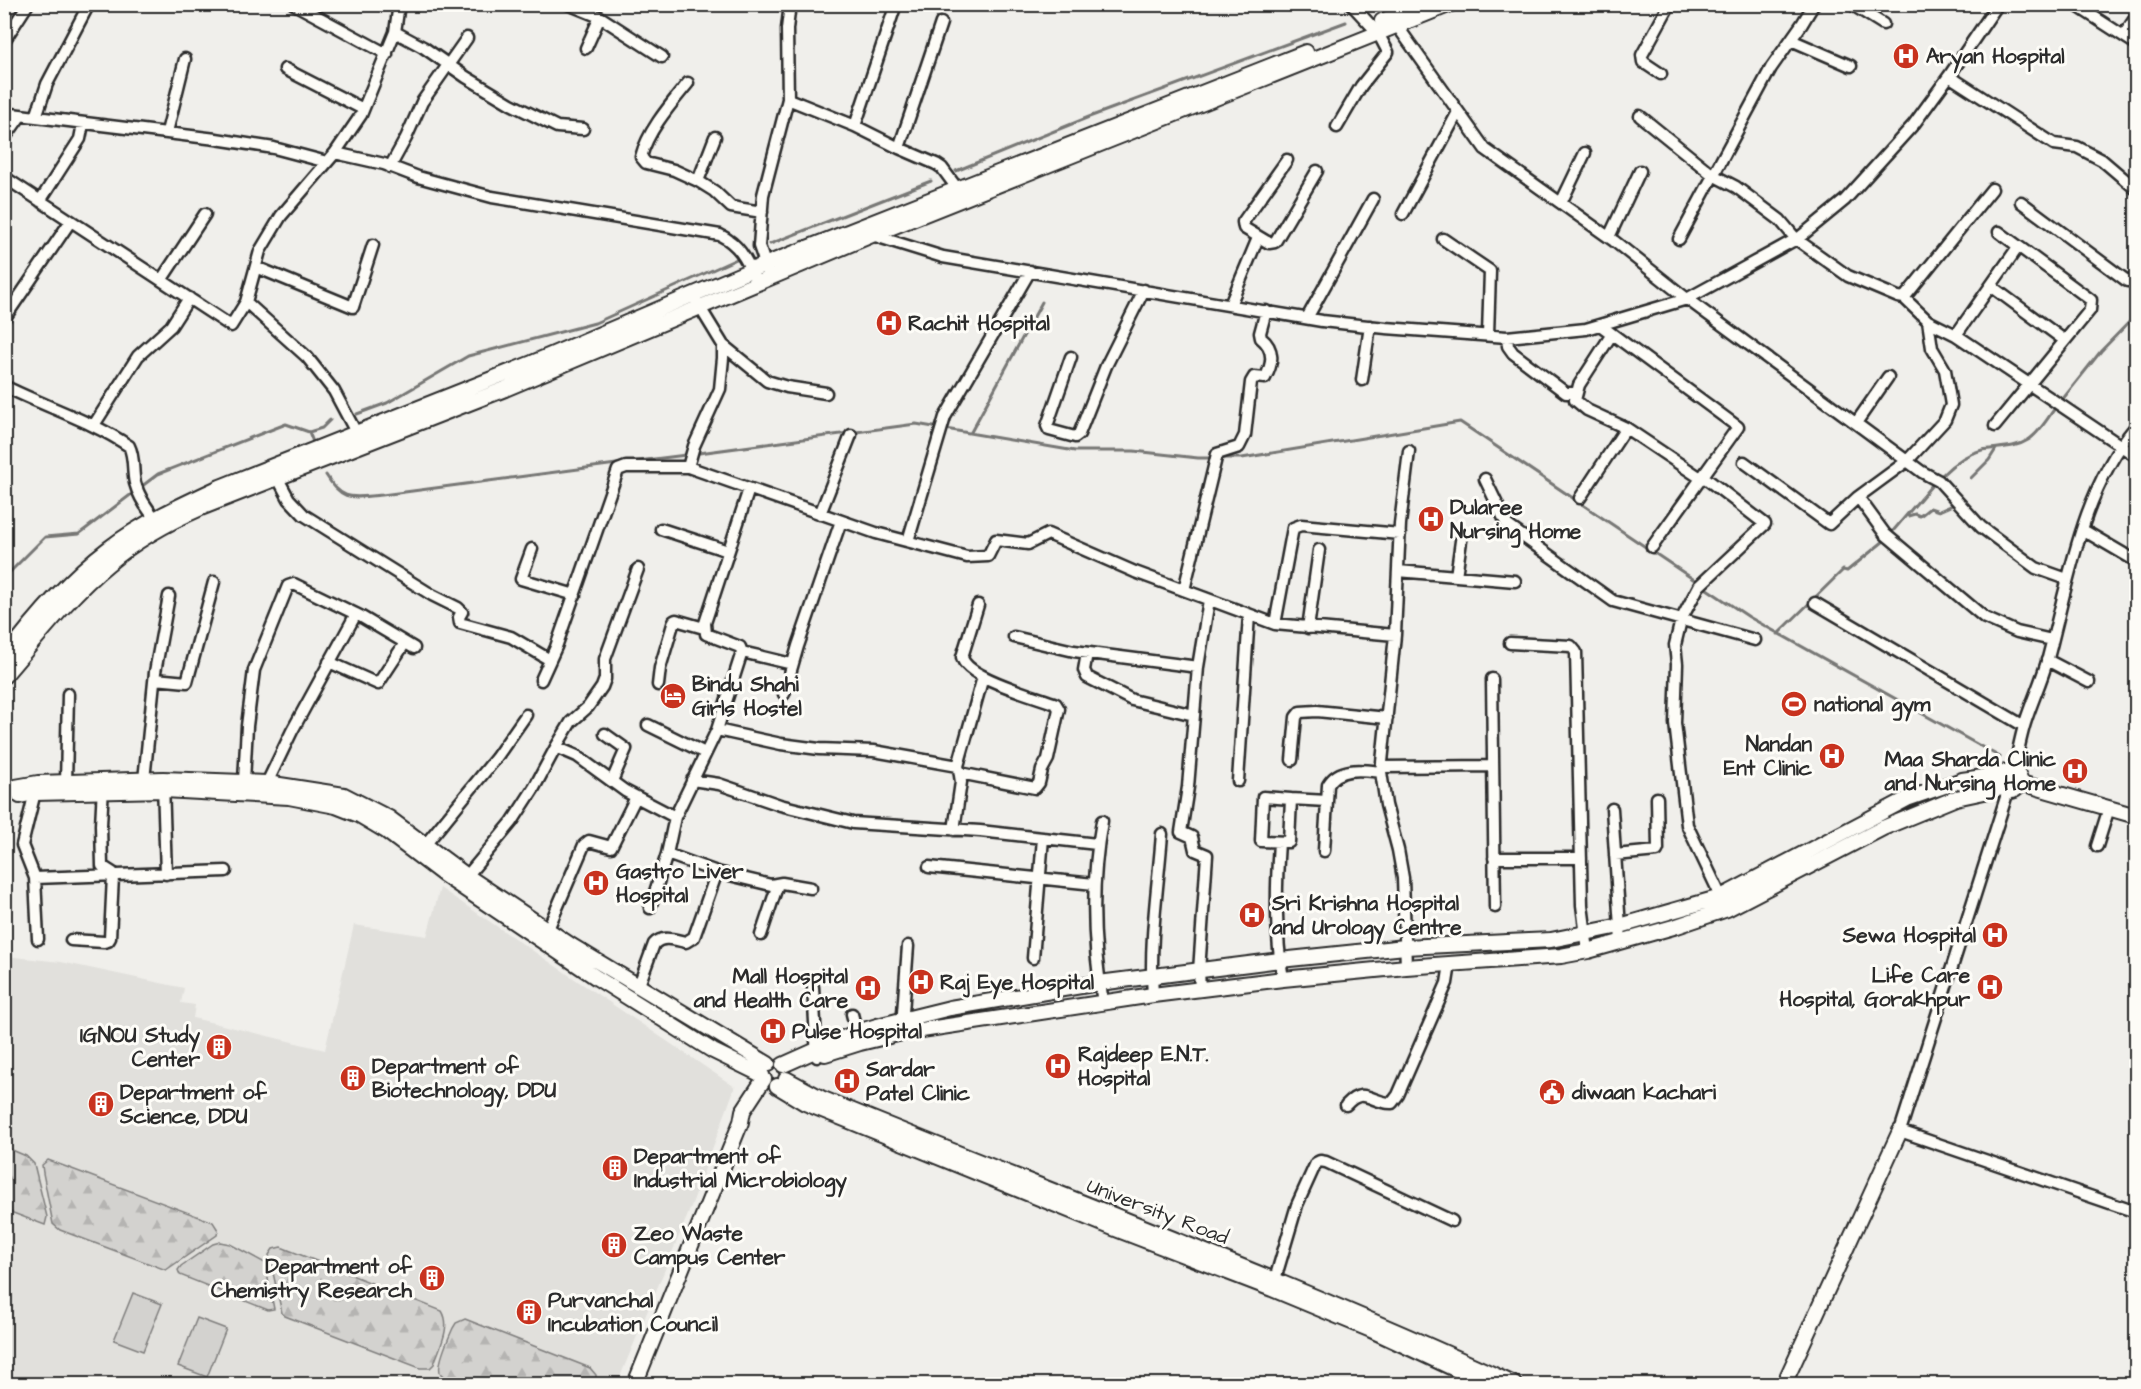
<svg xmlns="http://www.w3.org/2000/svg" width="2141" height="1389" font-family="'Architects Daughter',sans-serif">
	<defs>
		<pattern id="forest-firs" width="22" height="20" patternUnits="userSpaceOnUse" patternTransform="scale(1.5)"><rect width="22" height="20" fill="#d3d2cf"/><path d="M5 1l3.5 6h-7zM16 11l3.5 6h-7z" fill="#b5b4b2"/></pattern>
	</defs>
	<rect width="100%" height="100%" fill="#f0efeb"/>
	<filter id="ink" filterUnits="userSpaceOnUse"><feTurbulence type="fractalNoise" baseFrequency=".0167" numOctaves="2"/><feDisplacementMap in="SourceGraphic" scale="12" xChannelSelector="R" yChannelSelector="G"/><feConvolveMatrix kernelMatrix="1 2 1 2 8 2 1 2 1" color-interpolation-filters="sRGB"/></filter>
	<g filter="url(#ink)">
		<!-- built -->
		<path fill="#e1e0dc" d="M 440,888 L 735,1087 L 689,1212 L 617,1384 L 5,1384 L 5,956 L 61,962 L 184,988 L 181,1003 L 195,1005 L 193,1018 L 325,1050 L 354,925 L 427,936 Z"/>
		<!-- forest -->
		<path fill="url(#forest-firs)" stroke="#7f7e7d" stroke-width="1.5" d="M 5,1147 L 26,1156 L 34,1164 L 47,1217 L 45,1225 L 5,1210 Z
			M 48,1160 L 213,1222 L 218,1230 L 217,1235 L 166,1270 L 60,1230 L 53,1224 L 43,1173 L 42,1165 Z
			M 220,1242 L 230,1244 L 265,1263 L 274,1309 L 268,1310 L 180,1275 L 178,1270 L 181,1266 L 213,1244 Z
			M 281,1247 L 442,1311 C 452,1327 439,1348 434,1364 L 430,1368 L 420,1368 L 285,1316 L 282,1313 L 269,1255 L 273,1249 Z
			M 465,1319 L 590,1368 L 596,1375 L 596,1384 L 463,1384 C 457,1382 445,1380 441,1374 C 435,1367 449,1337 453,1328 L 456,1323 Z"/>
		<!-- garden -->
		<path fill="#d3d2cf" stroke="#7f7e7d" stroke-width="1.5" d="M 133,1293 L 162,1304 L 143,1351 L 114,1340 Z
			M 197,1318 L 226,1329 L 207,1377 L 178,1366 Z"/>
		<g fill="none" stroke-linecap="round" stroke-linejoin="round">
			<!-- stream -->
			<path stroke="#777775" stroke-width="3" d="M 956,171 L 1089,117 L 1346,22
				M 770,244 L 931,181
				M 2062,400 L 2101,351 L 2136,315
				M 357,414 L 387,403 L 468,356 L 595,323 L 741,257
				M 309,432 L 322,428 L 330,420
				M 971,432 L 1042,302
				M 699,453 L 916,424 L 1075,451 L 1134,451 L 1198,458 L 1242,458 L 1460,422 L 1699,583
				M 630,462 L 686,455
				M 326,475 C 343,503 353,497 382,495 L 624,463
				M 1942,475 C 1953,464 1966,454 1982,450 C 1998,447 2014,449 2028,440 C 2039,434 2048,417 2056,407
				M 1971,478 L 1989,460 L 1996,449
				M 1908,516 L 1915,514 L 1920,516 L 1930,508 L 1939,511 L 1955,504
				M 1893,531 L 1932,485
				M 4,578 L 45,537 L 79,534 L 158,474 L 286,424 L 309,432 L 313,442
				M 1704,587 L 1749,617 L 2000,757
				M 1778,634 L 1843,570 L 1847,571 L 1884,541"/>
			<defs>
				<path id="minor" d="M 89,4 L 47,84 L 36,117 L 216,139 L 274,148 L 327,162
					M 294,4 L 387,54
					M 568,4 L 600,17 L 586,48
					M 1851,4 L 1883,24
					M 2074,4 L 2136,44
					M 600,17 L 662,57
					M 1393,20 L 1485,149 L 1614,241 L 1687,299 L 1922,472 L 1939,481 L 1981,527 L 2036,568 L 2067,579
					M 941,23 L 899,148 L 936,164 L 942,168 L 962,195
					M 395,32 L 423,47 L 466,77 L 511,104 L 557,127 L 583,129
					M 2124,35 L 2136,17
					M 1791,40 L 1851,66
					M 4,41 L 28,4
					M 285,69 L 363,109
					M 1661,74 L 1643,62 L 1642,55 L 1670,4
					M 1949,76 L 2054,144 L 2077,147 L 2102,160 L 2136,189
					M 688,83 C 671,104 648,130 641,157 L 646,163 L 674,170 L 698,181 L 714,191 L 731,207 L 762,212
					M 788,99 L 855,126 L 899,148
					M 4,113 L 36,117
					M 1640,116 L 1713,175 L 1736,187 L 1780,220 L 1796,239 L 1848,276 L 1898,297 L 1904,298 L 1992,189
					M 855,126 L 896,4
					M 1337,127 L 1361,86 L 1388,52 L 1378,33 L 1351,4
					M 167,132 L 185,59
					M 4,139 L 21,115
					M 335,153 L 361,115 L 395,32 L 399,4
					M 1287,160 L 1243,222 L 1244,228 L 1269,243 L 1275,242 L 1317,171
					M 390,167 L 406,138 L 422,102 L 467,38
					M 4,177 L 231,326 L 246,302
					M 698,181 L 715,137
					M 40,201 L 80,139 L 83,124
					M 2021,202 L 2127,281 L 2136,281
					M 1561,203 L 1585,153
					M 1403,214 L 1458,112
					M 870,232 L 872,235 L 943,257 L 1322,321 L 1386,328 L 1507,337 L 1586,329 L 1687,299 L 1800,237 L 1845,200 L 1914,124 L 1949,76 L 1998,4
					M 1609,237 L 1640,171
					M 1443,239 L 1490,271 L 1488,335
					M 1679,239 L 1771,68 L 1802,24 L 1814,4
					M 256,267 L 353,307 L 373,245
					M 768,272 L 759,246 L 763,195 L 788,99 L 787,29 L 790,4
					M 162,279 L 205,214
					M 1991,286 L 2064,340
					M 693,296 L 723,345 L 723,358 L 720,389 L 694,446 L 688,467 L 876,533 L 967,557 L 988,556 L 996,540 L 1028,544 L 1048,534 L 1135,572 L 1275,624 L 1395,635
					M 1904,298 L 1928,321 L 1956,335 L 2136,456
					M 1230,305 L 1258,238
					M 1307,318 L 1373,199
					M 4,319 L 70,222
					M 1600,325 L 1738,427 L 1652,547
					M 1612,334 L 1579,385 L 1575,400 L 1587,410 L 1626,428 L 1702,479
					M 1956,335 L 2018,247
					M 1507,337 L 1508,346 L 1513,353 L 1566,393 L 1575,393
					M 723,345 L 767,381 L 787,387 L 826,393
					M 1071,357 L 1047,426 L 1049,430 L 1075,437 L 1079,434 L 1106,366 L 1144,290
					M 1362,380 L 1370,326
					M 4,386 C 46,407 90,420 129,446 C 135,458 132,470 135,483 C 139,498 150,513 160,524
					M 1856,423 L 1888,377
					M 94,425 L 138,356 L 171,326 L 189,298
					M 1995,426 L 2090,310 L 2091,300 L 1999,232
					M 359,438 L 334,391 L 307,357 L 246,302 L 260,251 L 281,216 L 335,153 L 384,164 L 418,177 L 492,197 L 720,235 C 738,244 746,258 754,277
					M 1744,462 L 1829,524 L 1858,497 L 1907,461 L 1945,420 L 1951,405 L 1945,370 L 1932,348 L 1928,321
					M 275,473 L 289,499 L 304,515 L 432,595 L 458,608 L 462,612 L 459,617 L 460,623 L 511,637 L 550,660
					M 1704,477 L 1765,524 L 1699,586 L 1681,620 L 1675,645 L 1677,664 L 1675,723 L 1687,825 L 1724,903
					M 1485,479 L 1507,525 L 1613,601 L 1755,640
					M 749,489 L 705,623 L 706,634 L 740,647 L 742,652 L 792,664
					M 1858,497 L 1885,534 L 1985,618 L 2017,632 L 2052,640
					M 1580,498 L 1626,428
					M 820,514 L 851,435
					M 661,529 L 728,551
					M 2083,530 L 2136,561
					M 908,541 L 945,417 L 1030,271
					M 532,549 L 521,579 L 575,595
					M 1398,571 L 1515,581
					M 1456,576 L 1462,534
					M 1184,590 L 1217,454 L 1239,447 L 1245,435 L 1251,382 L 1254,377 L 1265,378 C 1273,364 1275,349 1261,338 L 1260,333 L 1266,311
					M 1815,603 L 2024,726
					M 1275,624 L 1293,528 L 1301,525 L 1400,534
					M 1308,628 L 1319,550
					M 1014,637 L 1074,651 L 1198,667
					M 1510,643 L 1571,646 L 1576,652 L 1582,905 L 1588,951
					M 1087,653 L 1084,670 L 1087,677 L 1132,700 L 1194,715
					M 2047,660 L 2089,682
					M 329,662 L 378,684 L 405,643
					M 155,679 L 187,682 L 214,582
					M 1492,679 L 1495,907
					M 541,680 L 556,647 L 618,470 L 626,467 L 688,467
					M 658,685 L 660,668 L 674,621 L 676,620 L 704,628
					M 784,694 L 798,646 L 841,521
					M 648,725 L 705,753
					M 717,730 L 781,744 L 819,749 L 874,751 L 958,766 L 983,677
					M 605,734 L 626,749 L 612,781
					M 556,747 L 571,722 L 588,707 L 602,687 L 605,679 L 605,659 L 638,569
					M 1292,760 L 1296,717 L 1300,712 L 1317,711 L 1387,718
					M 1382,767 L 1493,766
					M 2014,772 C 2017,756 2020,739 2025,723 C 2032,701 2042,680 2048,658 C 2069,579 2082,490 2136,426
					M 960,773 L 1035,788 L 1039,783 L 1042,770 L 1048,759 L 1059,709 L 1056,704 C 1036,696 966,678 962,657 L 978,605
					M 144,780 L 155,672 L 169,596
					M 692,780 L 719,784 L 780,805 L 853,823 L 980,831 L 1097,844
					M 244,781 L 247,726 L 254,670 L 288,586 L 294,584 L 360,616 L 414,648
					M 1238,781 L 1249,615
					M 66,783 L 68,694
					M 267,783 L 292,731 L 356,614
					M 163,784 L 166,874
					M 36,788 L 22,845 L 35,878 L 38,939
					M 2008,791 L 1900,1131 L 2136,1212
					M 1263,797 L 1291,799 L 1289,842 L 1261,841 Z
					M 1291,799 L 1327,801
					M 1612,809 L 1621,942
					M 1102,821 C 1091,881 1092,942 1103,1002
					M 954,830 L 961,782 L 959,769
					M 1279,842 C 1276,888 1275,933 1283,979
					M 425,845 L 496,758 L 526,715
					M 2097,846 L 2109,808
					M 1324,851 L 1328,785 C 1339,766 1363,770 1381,772
					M 667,854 L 717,872 L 771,885 L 782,883 L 811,888
					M 1615,855 L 1657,851 L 1658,849 L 1657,798
					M 1494,858 L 1581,858
					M 929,867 L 1094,884
					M 467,876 L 512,822 L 534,788 L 556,747 L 577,756 L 625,791 L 675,817
					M 35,878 L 226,871
					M 650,908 L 667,854 L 675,817 L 717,730 L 742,652
					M 548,929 L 584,845 L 589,841 L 611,847 L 636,797
					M 761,935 L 778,884
					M 71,940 L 104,942 L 108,941 L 110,938 L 113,876 L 113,873 L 102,866 L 101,825 L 103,786
					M 1033,958 L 1043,838
					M 1406,967 L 1403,878 L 1398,850 L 1386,805 L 1381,772 L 1395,635 L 1400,524 L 1409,451
					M 639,985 L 654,944 C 663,935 675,940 686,942 L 694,937 L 717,872
					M 813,987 L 817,1057
					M 1200,989 L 1199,971 L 1207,855 L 1195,850 L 1192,837 L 1181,832 L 1188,787 L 1198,667 L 1209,600
					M 1153,995 C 1149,942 1158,887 1162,834
					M 852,1014 L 858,1037
					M 902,1026 L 908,946
					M 1346,1105 C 1364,1085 1372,1104 1392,1103 L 1398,1095 L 1447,983 L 1450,964
					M 1273,1286 L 1297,1205 L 1316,1163 L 1320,1161 L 1326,1162 L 1452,1221"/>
				<path id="major" d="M 1382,21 L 1423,4
					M 4,659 C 34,619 68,579 108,549 C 142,523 181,505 220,487 L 532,363 L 751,270 L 1306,52
					M 4,676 C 37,638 69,596 108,564 C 136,540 169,522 203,507 L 505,389 L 872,235 L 1451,4
					M2000 781a10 10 0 1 1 20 0a10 10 0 1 1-20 0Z
					M 2021,783 L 2136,816
					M 4,789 L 38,783 L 163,779 L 267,783 L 344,795 L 389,818 L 467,876 L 572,946 L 768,1064
					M 20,796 L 35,793 L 164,790 L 289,797 L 336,806 L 359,815 L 386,831 L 444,875 L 597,978 L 713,1051 L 762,1075
					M 825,1054 L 860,1043 L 902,1033 L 1153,995 L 1283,979 L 1406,967 L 1561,956 L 1588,951 L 1677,926 L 1727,909 L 1883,828 L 1956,798 L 2003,788
					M 783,1065 L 857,1032 L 877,1026 L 950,1008 L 1099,983 L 1280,960 L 1405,947 L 1551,940 L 1620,926 L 1721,897 L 1907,799 L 1962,780 L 2004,774
					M 786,1079 L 821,1098 C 1053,1193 1287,1279 1514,1384
					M 777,1086 L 805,1103 L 1113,1228 L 1272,1289 L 1371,1330 L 1487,1384
					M 635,1384 L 741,1122 L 743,1111 L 764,1079
					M 1784,1384 L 1900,1131"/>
			</defs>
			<!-- minor casing -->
			<use href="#minor" stroke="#2b2b2b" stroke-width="15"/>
			<!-- major casing -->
			<use href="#major" stroke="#2b2b2b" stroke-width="18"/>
			<!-- minor -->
			<use href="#minor" stroke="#fdfcf7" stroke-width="10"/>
			<!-- major -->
			<use href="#major" stroke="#fdfcf7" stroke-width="14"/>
		</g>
	</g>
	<!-- icons -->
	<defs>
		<symbol id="hospital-disc" viewBox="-11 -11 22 22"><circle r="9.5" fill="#c8321e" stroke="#fdfcf7"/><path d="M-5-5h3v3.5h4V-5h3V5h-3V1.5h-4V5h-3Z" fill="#fff"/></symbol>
		<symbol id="hotel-disc" viewBox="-11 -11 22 22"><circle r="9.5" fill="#c8321e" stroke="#fdfcf7"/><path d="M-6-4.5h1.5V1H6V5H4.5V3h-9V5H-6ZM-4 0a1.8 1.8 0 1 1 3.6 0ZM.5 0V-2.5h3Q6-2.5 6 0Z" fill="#fff"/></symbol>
		<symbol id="stadium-disc" viewBox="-11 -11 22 22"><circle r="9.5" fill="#c8321e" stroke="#fdfcf7"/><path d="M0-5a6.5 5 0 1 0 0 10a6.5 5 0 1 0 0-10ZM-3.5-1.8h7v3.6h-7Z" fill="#fff"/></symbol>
		<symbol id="building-disc" viewBox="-11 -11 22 22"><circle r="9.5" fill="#c8321e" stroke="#fdfcf7"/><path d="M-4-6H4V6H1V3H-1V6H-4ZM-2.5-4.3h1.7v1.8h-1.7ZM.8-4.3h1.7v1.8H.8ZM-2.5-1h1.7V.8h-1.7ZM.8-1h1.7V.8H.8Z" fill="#fff"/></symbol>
		<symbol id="civic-disc" viewBox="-11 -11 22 22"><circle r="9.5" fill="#c8321e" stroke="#fdfcf7"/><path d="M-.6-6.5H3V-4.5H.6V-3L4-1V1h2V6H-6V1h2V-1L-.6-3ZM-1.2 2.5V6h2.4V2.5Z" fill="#fff"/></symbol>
	</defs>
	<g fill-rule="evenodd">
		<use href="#hospital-disc" x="1891" y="41" width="30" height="30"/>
		<use href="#hospital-disc" x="874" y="308" width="30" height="30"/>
		<use href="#hospital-disc" x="1416" y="504" width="30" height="30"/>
		<use href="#hotel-disc" x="658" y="681" width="30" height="30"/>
		<use href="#stadium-disc" x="1779" y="689" width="30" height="30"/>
		<use href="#hospital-disc" x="1817" y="741" width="30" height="30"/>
		<use href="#hospital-disc" x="2060" y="756" width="30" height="30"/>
		<use href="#hospital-disc" x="581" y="868" width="30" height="30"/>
		<use href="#hospital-disc" x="1237" y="900" width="30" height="30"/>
		<use href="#hospital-disc" x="1980" y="920" width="30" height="30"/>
		<use href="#hospital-disc" x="906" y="967" width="30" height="30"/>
		<use href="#hospital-disc" x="1975" y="972" width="30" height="30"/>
		<use href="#hospital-disc" x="853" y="973" width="30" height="30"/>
		<use href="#hospital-disc" x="758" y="1016" width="30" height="30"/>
		<use href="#building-disc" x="204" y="1032" width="30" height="30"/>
		<use href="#hospital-disc" x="1043" y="1051" width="30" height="30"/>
		<use href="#building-disc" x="338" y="1063" width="30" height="30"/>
		<use href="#hospital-disc" x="832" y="1066" width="30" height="30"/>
		<use href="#civic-disc" x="1537" y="1077" width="30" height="30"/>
		<use href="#building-disc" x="86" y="1089" width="30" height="30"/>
		<use href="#building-disc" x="600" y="1153" width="30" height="30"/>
		<use href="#building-disc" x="599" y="1230" width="30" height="30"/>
		<use href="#building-disc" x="417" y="1263" width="30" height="30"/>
		<use href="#building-disc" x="514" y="1297" width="30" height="30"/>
	</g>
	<g text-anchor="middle" stroke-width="6" stroke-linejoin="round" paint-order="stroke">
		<!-- poi labels -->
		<g font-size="21" font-weight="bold" fill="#2b2b2b" stroke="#fdfcf7" text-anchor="start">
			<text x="1926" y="63">Aryan Hospital</text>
			<text x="908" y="330">Rachit Hospital</text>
			<text x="1450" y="514">Dularee<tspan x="1450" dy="24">Nursing Home</tspan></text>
			<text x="692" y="691">Bindu Shahi<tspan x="692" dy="24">Girls Hostel</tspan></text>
			<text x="1814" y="711">national gym</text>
			<text x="1812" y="751" text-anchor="end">Nandan<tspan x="1812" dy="24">Ent Clinic</tspan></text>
			<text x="2056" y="766" text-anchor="end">Maa Sharda Clinic<tspan x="2056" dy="24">and Nursing Home</tspan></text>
			<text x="616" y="878">Gastro Liver<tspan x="616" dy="24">Hospital</tspan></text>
			<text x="1272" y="910">Sri Krishna Hospital<tspan x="1272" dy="24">and Urology Centre</tspan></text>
			<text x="1976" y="942" text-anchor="end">Sewa Hospital</text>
			<text x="1970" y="982" text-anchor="end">Life Care<tspan x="1970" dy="24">Hospital, Gorakhpur</tspan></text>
			<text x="848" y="983" text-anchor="end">Mall Hospital<tspan x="848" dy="24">and Health Care</tspan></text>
			<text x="940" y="989">Raj Eye Hospital</text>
			<text x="792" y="1038">Pulse Hospital</text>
			<text x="200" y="1042" text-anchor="end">IGNOU Study<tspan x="200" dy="24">Center</tspan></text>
			<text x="1078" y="1061">Rajdeep E.N.T.<tspan x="1078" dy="24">Hospital</tspan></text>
			<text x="372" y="1073">Department of<tspan x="372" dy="24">Biotechnology, DDU</tspan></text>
			<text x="866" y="1076">Sardar<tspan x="866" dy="24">Patel Clinic</tspan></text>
			<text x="120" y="1099">Department of<tspan x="120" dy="24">Science, DDU</tspan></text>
			<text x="1572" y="1099">diwaan kachari</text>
			<text x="634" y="1163">Department of<tspan x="634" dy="24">Industrial Microbiology</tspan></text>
			<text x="634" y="1240">Zeo Waste<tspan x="634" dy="24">Campus Center</tspan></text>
			<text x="412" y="1273" text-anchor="end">Department of<tspan x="412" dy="24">Chemistry Research</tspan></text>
			<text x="548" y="1307">Purvanchal<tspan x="548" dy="24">Incubation Council</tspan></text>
		</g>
		<!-- street labels -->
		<g font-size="21" fill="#2b2b2b" stroke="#fdfcf7">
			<text transform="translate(1158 1211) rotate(21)" y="7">University Road</text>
		</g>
	</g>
	<!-- margin -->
	<rect width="2141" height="1389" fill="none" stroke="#fdfcf7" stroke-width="24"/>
	<rect x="12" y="12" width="2117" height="1365" fill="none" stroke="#2b2b2b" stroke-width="2" filter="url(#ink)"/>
</svg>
